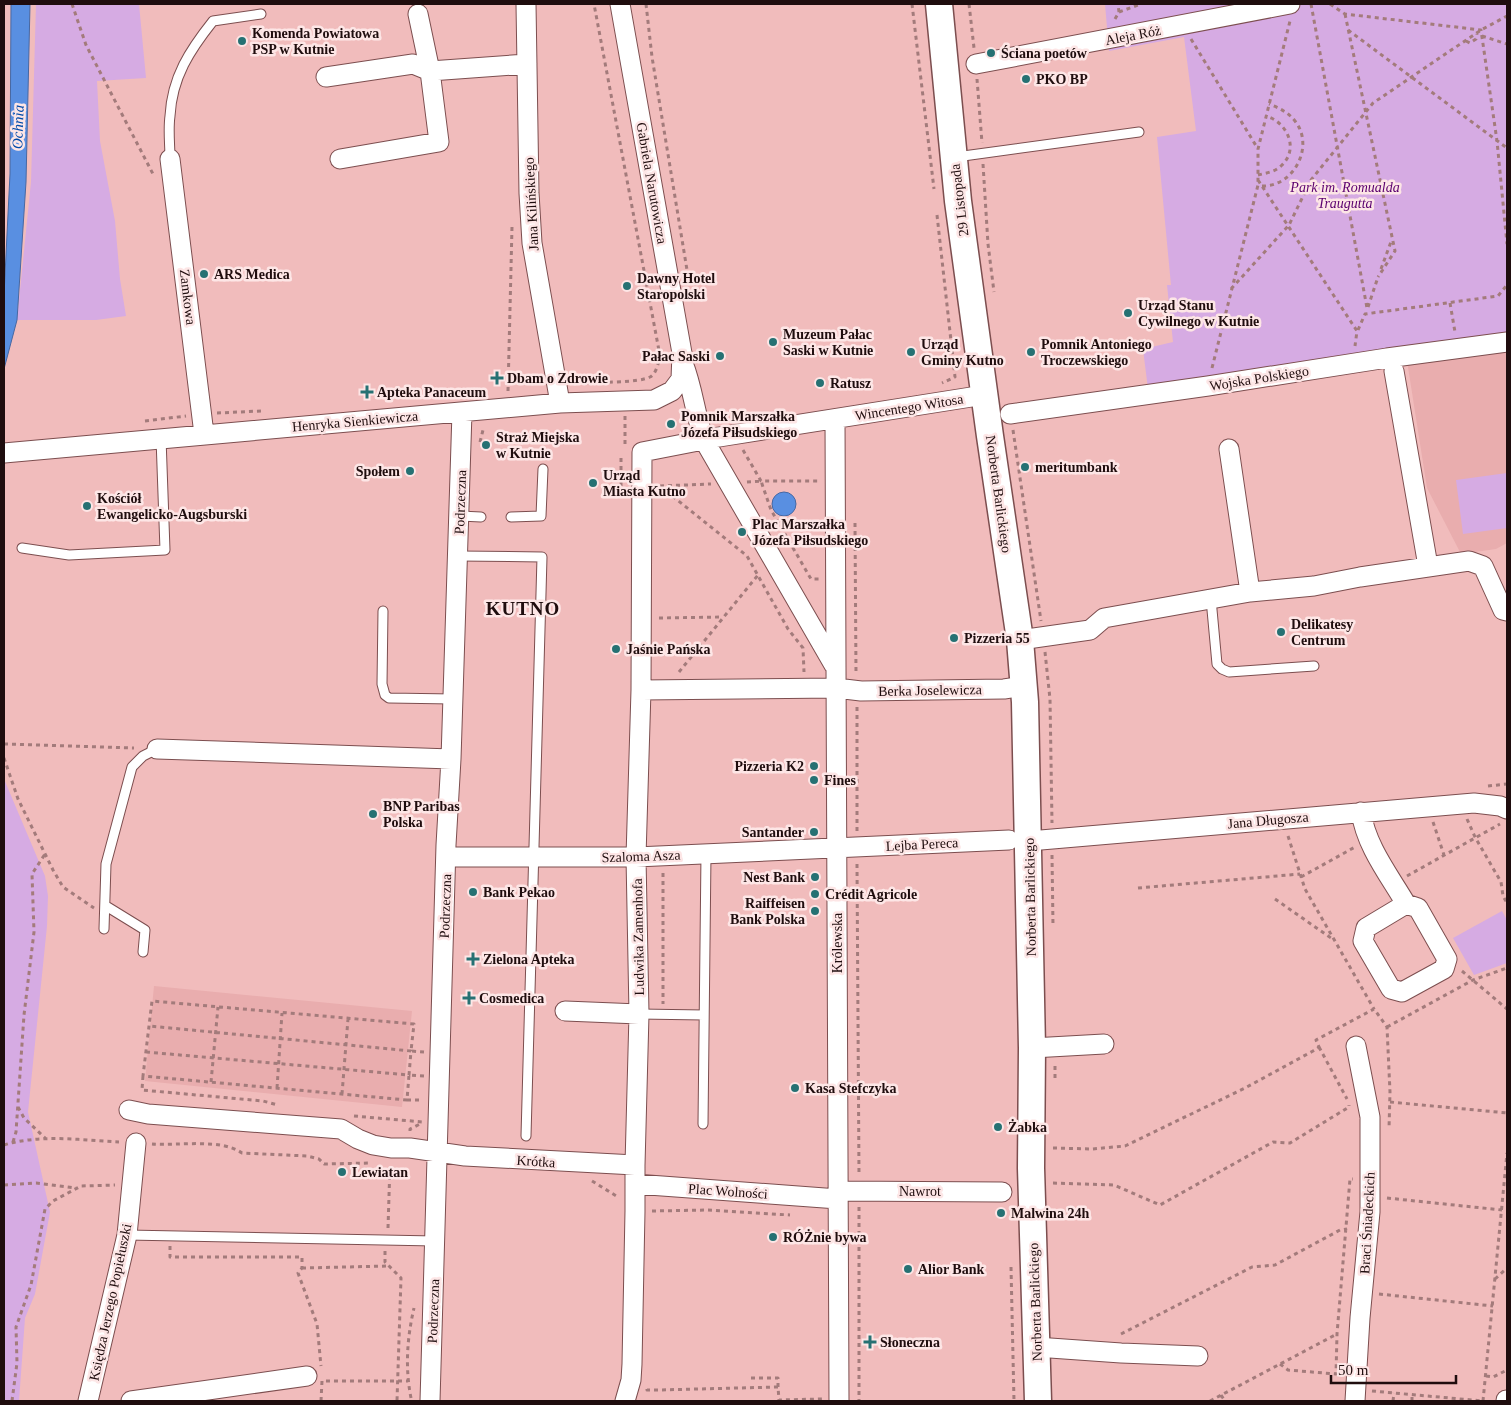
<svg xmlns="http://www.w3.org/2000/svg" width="1511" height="1405" font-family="'Times New Roman',serif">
	<rect width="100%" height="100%" fill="#f1bcbc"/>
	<!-- built -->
	<path fill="#e9adae" d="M 1507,338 L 1507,543 L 1496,549 L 1461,554 L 1427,488 L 1405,348 Z
		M 154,986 L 412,1011 L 402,1107 L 145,1081 Z"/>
	<!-- green -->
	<path fill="#d6abe3" d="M 36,4 L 139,4 L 146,78 L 97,81 L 100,141 L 115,221 L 120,279 L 126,316 L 96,320 L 17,320 L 31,182 Z
		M 1105,4 L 1507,4 L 1507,338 L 1148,389 L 1143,349 L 1173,342 L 1167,285 L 1171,285 L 1157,137 L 1196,131 L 1184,37 L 1109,51 Z
		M 1507,473 L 1507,528 L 1463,534 L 1456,480 Z
		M 4,779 L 45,876 L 48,896 L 47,926 L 28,1112 L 50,1212 L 35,1294 L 25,1318 L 19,1401 L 4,1401 Z
		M 1502,911 L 1507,920 L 1507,963 L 1474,975 L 1453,938 Z"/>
	<!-- water -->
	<path fill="#598fe1" stroke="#4868a2" d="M 11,4 L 30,4 L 26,182 L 17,320 L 4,369 L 4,295 L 10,174 Z
		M772 504a12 12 0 1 1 24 0a12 12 0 1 1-24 0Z"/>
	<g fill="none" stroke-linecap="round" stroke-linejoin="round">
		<defs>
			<path id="lane" d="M 956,157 L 1139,132
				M 170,159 C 170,145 168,130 170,116 C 172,77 190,50 213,21 L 261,14
				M 460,516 L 481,517
				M 511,517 L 541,516 L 543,469
				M 22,548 L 69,555 L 165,550 L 161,438
				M 458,556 L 542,557 L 526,1136
				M 1211,599 L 1217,664 L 1222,669 L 1229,672 L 1314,666
				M 383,611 L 382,684 L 385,695 L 389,698 L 453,699
				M 106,906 L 145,930 L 143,952
				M 104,929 L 106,864 L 132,767 L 143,756 L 157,749
				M 639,1014 L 704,1015
				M 703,1124 L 706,854
				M 127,1235 L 435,1241"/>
			<path id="street" d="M 526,4 L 529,193 L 532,243 L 560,403
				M 976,64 L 1290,4
				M 326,77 L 413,64 L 430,71 L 527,64
				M 170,159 L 204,434
				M 340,159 L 439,142 L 430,71 L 418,14
				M 683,363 C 693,388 695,414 704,440 L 834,665
				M 1394,371 L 1428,566
				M 1010,414 L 1208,386 L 1387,358 L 1507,342
				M 835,419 L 839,1401
				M 1229,449 L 1250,592
				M 4,453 L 560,403 L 654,400 L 672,391 L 681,379 L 682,353 L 620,4
				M 1020,640 L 1090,630 L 1104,618 L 1250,592 L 1314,586 L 1360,577 L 1469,561 L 1483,566 L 1503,610 L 1507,611
				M 641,690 L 836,688 L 861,691 L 1004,689 L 1024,686
				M 157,749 L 451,759
				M 1361,812 C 1366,846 1389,875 1406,904 L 1366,928 L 1363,941 L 1391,989 L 1402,992 L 1444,969 L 1447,959 L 1418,908 L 1406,904
				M 1029,841 L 1474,803 L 1500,806 L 1507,809
				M 446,857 L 636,857 L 1009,840
				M 565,1011 L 639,1014
				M 1032,1048 L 1104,1044
				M 129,1110 L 148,1114 L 341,1129 L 358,1139 L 373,1145 L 391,1148 L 410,1148 L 465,1156 L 635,1165
				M 635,1184 L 838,1199
				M 838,1191 L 1002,1192
				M 1036,1347 L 1121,1353 L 1198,1356
				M 88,1401 L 127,1235 L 136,1143
				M 131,1401 L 307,1376
				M 430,1401 L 446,845 L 451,759 L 462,412
				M 625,1401 L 631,1380 L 632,1364 L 635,1211 L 635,1165 L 639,1014 L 636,857 L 641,690 L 642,452 L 719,437 L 984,395
				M 1355,1401 L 1360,1318 L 1370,1212 L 1370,1117 L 1356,1046
				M 1506,1401 L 1506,1400"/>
			<path id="secondary" d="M 939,4 L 958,201 L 990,436 L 1020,640 L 1025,702 L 1032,1048 L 1031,1168 L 1038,1401"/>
		</defs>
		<!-- lane casing -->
		<use href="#lane" stroke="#7c4e4f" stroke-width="11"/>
		<!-- street casing -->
		<use href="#street" stroke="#7c4e4f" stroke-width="21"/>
		<!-- secondary casing -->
		<use href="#secondary" stroke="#7c4e4f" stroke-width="29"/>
		<!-- path -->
		<path stroke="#a37b7b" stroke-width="3" stroke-dasharray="4 4" stroke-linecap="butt" d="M 72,4 L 86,45 L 153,174
			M 646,4 L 652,57 L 688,276
			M 912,4 L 934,189
			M 969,4 L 974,48
			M 1311,4 L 1367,308
			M 1330,4 L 1345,14 L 1481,30 L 1497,141 L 1507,244
			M 1119,12 L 1141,4
			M 1345,14 L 1395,251 L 1378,277
			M 1115,19 L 1119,12 L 1118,4
			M 1348,30 L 1507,148
			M 1482,36 L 1507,44
			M 1191,39 L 1258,149
			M 1466,41 L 1470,43 L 1476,39 L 1477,34
			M 977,79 L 982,143
			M 983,164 L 988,244 L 994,292
			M 1258,175 C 1266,173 1275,172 1281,166 C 1300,149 1287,122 1266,116
			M 1258,180 L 1357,331 L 1355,346
			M 1262,186 C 1294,187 1315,146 1295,121 C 1288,112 1279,108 1269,104
			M 937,215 L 955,377 L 942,383
			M 1381,269 L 1392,239
			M 1231,289 L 1289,225 L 1311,180 L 1373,103 L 1481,30 L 1507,16
			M 1450,303 L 1455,332
			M 1368,307 L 1378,277
			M 1358,330 L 1365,314 L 1498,296 L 1507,285
			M 1212,368 L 1258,185 L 1258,149 L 1290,21
			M 585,383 C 600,382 638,383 650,377 C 657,373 658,363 660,356 L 594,4
			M 508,391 L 512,227
			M 217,413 L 261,411
			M 625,416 L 625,445
			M 145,421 L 186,416
			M 1013,430 L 1041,621
			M 480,442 L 483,430 L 486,428
			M 743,450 L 761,481 L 818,481
			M 621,458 L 621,490 L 626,490
			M 747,482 L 761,481 L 771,510 L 811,579 L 820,579
			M 660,486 L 747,556 L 788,629 L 803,648 L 804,672
			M 660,486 L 711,484
			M 855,523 L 856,674
			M 659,618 L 723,617
			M 1045,652 L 1050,699 L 1052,823
			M 679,672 L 758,575
			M 857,707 L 857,831
			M 4,744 L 134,748
			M 4,758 L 18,799 L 53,870 L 63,887 L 94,908
			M 1488,786 L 1507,784
			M 1467,819 L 1475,837 L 1501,882 L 1503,896 L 1507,903
			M 1433,822 L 1444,855
			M 1288,836 L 1305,889 L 1374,1009
			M 1052,855 L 1053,926
			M 857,864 L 859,1175
			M 663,873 L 663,1004
			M 1407,876 L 1500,824
			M 1301,877 L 1355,847
			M 1138,888 L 1300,874
			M 1275,899 L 1331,938
			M 1462,971 L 1507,1009
			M 1387,1027 L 1473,980 L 1507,968
			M 1319,1047 L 1347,1099
			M 146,1052 L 409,1075 L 411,1051 L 149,1026
			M 143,1076 L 142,1090 L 263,1101 L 278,1105
			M 424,1076 L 409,1075 L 407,1100 L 143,1076 L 152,1001 L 414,1024 L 411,1051 L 424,1052
			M 1055,1078 L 1055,1062
			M 211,1082 L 218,1007
			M 277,1088 L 282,1013
			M 342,1094 L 348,1019
			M 407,1100 L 422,1100
			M 1390,1102 L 1507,1113
			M 18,1107 L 24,1118 L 45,1138
			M 354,1116 L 423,1122
			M 410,1131 L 410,1129 L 420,1124
			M 13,1142 L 16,1132 L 24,1015 L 34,932 L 32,874 L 45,854
			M 152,1144 C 178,1146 221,1138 242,1153 L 307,1156 L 319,1159 L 324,1164 L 371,1163
			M 4,1145 C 40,1134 81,1140 119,1142
			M 1053,1148 L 1092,1149 L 1125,1146 L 1245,1088 L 1313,1051 L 1319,1047 L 1316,1040 L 1374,1009 L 1387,1027 L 1390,1092 L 1389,1129
			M 592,1181 L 618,1197
			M 1053,1183 L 1114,1185 L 1160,1205 L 1273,1142 L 1290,1143 L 1349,1107 L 1349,1105
			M 4,1185 L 36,1183 L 76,1188
			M 1387,1198 L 1502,1210
			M 859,1207 L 859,1401
			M 652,1211 L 708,1210 L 790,1215
			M 388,1228 L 390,1164
			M 170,1246 L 170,1257 L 302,1257 L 302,1268 L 298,1273 L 317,1324 L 321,1366
			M 385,1251 L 385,1262 L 401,1278 L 397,1401
			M 1011,1267 L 1014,1401
			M 302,1268 L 389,1266
			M 1495,1279 L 1507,1268
			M 1379,1294 L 1493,1306
			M 1121,1334 L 1252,1267 L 1275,1265 L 1340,1230 L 1347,1229
			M 1280,1364 L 1288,1370 L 1336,1374 L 1337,1334 L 1350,1179 L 1353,1179
			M 1486,1376 L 1493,1377 L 1507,1370
			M 751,1378 L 778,1378 L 778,1387
			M 647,1389 L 647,1390 L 659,1390 L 778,1387 L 779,1400 L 822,1399
			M 1372,1391 L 1483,1401
			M 1221,1395 L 1225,1401
			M 411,1398 C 405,1368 407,1338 414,1308
			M 12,1401 L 17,1363 L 16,1327 L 31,1285 L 45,1209 L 53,1201 L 81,1186 L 115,1185
			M 321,1401 L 322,1381 L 408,1381
			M 1210,1401 L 1337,1334
			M 1393,1401 L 1394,1393
			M 1412,1401 L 1412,1394
			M 1483,1401 L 1507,1153"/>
		<!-- lane -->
		<use href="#lane" stroke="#fff" stroke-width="9"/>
		<!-- street -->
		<use href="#street" stroke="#fff" stroke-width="19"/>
		<!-- secondary -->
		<use href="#secondary" stroke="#fff" stroke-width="26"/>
	</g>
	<!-- markers -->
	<g fill="#267173" stroke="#fde6e6" stroke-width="2">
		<circle cx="242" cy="41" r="5"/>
		<circle cx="991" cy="53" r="5"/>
		<circle cx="1026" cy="79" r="5"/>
		<circle cx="204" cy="274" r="5"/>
		<circle cx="627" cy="286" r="5"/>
		<circle cx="1128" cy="313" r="5"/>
		<circle cx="773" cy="342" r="5"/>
		<circle cx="911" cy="352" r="5"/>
		<circle cx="1031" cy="352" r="5"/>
		<circle cx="720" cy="356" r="5"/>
		<path d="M494.5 370.5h5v5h5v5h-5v5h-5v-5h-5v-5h5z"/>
		<circle cx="820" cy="383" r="5"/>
		<path d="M364.5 384.5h5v5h5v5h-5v5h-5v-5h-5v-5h5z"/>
		<circle cx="671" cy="424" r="5"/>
		<circle cx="486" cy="445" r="5"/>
		<circle cx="1025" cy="467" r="5"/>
		<circle cx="410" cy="471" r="5"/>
		<circle cx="593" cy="483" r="5"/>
		<circle cx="87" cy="506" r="5"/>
		<circle cx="742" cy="532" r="5"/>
		<circle cx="1281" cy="632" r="5"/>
		<circle cx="954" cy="638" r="5"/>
		<circle cx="616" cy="649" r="5"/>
		<circle cx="814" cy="766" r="5"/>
		<circle cx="814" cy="780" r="5"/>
		<circle cx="373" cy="814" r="5"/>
		<circle cx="814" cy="832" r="5"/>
		<circle cx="815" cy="877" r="5"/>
		<circle cx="473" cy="892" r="5"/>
		<circle cx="815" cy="894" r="5"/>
		<circle cx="815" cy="911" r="5"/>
		<path d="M470.5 951.5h5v5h5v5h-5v5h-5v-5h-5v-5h5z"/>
		<path d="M466.5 990.5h5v5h5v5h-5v5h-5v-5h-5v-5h5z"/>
		<circle cx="795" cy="1088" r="5"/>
		<circle cx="998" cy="1127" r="5"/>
		<circle cx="342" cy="1172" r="5"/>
		<circle cx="1001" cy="1213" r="5"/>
		<circle cx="773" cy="1237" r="5"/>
		<circle cx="908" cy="1269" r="5"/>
		<path d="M867.5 1334.5h5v5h5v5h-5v5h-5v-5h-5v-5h5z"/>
	</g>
	<g text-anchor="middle" stroke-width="5" stroke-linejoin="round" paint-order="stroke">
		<!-- poi labels -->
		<g font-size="14" font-weight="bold" fill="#1f0d0e" stroke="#fde6e6" text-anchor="start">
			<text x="252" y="38">Komenda Powiatowa<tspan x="252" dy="16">PSP w Kutnie</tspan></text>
			<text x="1001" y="58">Ściana poetów</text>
			<text x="1036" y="84">PKO BP</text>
			<text x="214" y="279">ARS Medica</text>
			<text x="637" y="283">Dawny Hotel<tspan x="637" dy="16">Staropolski</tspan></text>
			<text x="1138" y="310">Urząd Stanu<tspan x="1138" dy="16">Cywilnego w Kutnie</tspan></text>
			<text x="783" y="339">Muzeum Pałac<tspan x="783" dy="16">Saski w Kutnie</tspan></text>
			<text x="921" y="349">Urząd<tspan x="921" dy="16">Gminy Kutno</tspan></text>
			<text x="1041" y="349">Pomnik Antoniego<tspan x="1041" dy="16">Troczewskiego</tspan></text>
			<text x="710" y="361" text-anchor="end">Pałac Saski</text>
			<text x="507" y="383">Dbam o Zdrowie</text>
			<text x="830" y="388">Ratusz</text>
			<text x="377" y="397">Apteka Panaceum</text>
			<text x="681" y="421">Pomnik Marszałka<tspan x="681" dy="16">Józefa Piłsudskiego</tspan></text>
			<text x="496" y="442">Straż Miejska<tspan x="496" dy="16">w Kutnie</tspan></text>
			<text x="1035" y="472">meritumbank</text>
			<text x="400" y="476" text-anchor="end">Społem</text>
			<text x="603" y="480">Urząd<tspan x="603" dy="16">Miasta Kutno</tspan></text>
			<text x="97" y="503">Kościół<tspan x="97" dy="16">Ewangelicko-Augsburski</tspan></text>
			<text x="752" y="529">Plac Marszałka<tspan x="752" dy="16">Józefa Piłsudskiego</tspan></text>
			<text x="1291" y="629">Delikatesy<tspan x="1291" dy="16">Centrum</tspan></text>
			<text x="964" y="643">Pizzeria 55</text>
			<text x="626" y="654">Jaśnie Pańska</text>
			<text x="804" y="771" text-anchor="end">Pizzeria K2</text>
			<text x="824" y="785">Fines</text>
			<text x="383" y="811">BNP Paribas<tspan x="383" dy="16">Polska</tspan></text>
			<text x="804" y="837" text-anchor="end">Santander</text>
			<text x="805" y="882" text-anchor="end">Nest Bank</text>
			<text x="483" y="897">Bank Pekao</text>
			<text x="825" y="899">Crédit Agricole</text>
			<text x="805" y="908" text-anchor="end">Raiffeisen<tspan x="805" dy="16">Bank Polska</tspan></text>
			<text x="483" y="964">Zielona Apteka</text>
			<text x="479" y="1003">Cosmedica</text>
			<text x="805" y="1093">Kasa Stefczyka</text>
			<text x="1008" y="1132">Żabka</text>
			<text x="352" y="1177">Lewiatan</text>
			<text x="1011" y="1218">Malwina 24h</text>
			<text x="783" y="1242">RÓŻnie bywa</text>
			<text x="918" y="1274">Alior Bank</text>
			<text x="880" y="1347">Słoneczna</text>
		</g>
		<!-- street labels -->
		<g font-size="14" fill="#1f0d0e" stroke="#fde6e6">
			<text transform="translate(1133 35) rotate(-11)" y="5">Aleja Róż</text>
			<text transform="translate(652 183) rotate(80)" y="5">Gabriela Narutowicza</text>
			<text transform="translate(959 200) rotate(-97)" y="5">29 Listopada</text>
			<text transform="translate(531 204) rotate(-93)" y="5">Jana Kilińskiego</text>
			<text transform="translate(188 297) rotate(83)" y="5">Zamkowa</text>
			<text transform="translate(1259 378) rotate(-9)" y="5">Wojska Polskiego</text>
			<text transform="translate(909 407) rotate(-9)" y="5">Wincentego Witosa</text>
			<text transform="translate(355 421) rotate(-5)" y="5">Henryka Sienkiewicza</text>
			<text transform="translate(999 494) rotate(82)" y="5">Norberta Barlickiego</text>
			<text transform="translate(460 502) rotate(-88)" y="5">Podrzeczna</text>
			<text transform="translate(930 690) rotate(-1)" y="5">Berka Joselewicza</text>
			<text transform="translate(1268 820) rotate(-5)" y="5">Jana Długosza</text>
			<text transform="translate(922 844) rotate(-3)" y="5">Lejba Pereca</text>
			<text transform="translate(641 856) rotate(-2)" y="5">Szaloma Asza</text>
			<text transform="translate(1030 897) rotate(-91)" y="5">Norberta Barlickiego</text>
			<text transform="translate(445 906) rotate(-88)" y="5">Podrzeczna</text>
			<text transform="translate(638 937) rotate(-91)" y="5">Ludwika Zamenhofa</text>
			<text transform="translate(837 943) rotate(-90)" y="5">Królewska</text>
			<text transform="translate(536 1161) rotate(4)" y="5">Krótka</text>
			<text transform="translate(728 1191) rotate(4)" y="5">Plac Wolności</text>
			<text x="920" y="1196">Nawrot</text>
			<text transform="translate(1367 1223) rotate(-87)" y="5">Braci Śniadeckich</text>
			<text transform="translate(110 1302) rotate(-78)" y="5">Księdza Jerzego Popiełuszki</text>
			<text transform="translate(1035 1302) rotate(-92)" y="5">Norberta Barlickiego</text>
			<text transform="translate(433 1311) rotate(-88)" y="5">Podrzeczna</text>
		</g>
		<!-- park labels -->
		<g font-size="14" font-style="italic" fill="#5b016f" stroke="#fde6e6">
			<text x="1345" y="192">Park im. Romualda<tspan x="1345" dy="16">Traugutta</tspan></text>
		</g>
		<!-- water labels -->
		<g font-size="15" font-style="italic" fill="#004aa9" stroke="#fde6e6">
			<text transform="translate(18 127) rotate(-88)" y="5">Ochnia</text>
		</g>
		<!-- district labels -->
		<g font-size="19" font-weight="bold" letter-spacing="1" fill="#1f0d0e" stroke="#fde6e6">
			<text x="523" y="615">KUTNO</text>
		</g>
	</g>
	<!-- border -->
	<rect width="1511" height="1405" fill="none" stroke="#1f0d0e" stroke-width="10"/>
	<!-- scale -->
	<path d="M1331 1375v8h125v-8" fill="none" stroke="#1f0d0e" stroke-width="2.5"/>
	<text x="1338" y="1375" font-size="15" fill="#1f0d0e" stroke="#fde6e6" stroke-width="4" paint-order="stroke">50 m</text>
</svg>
